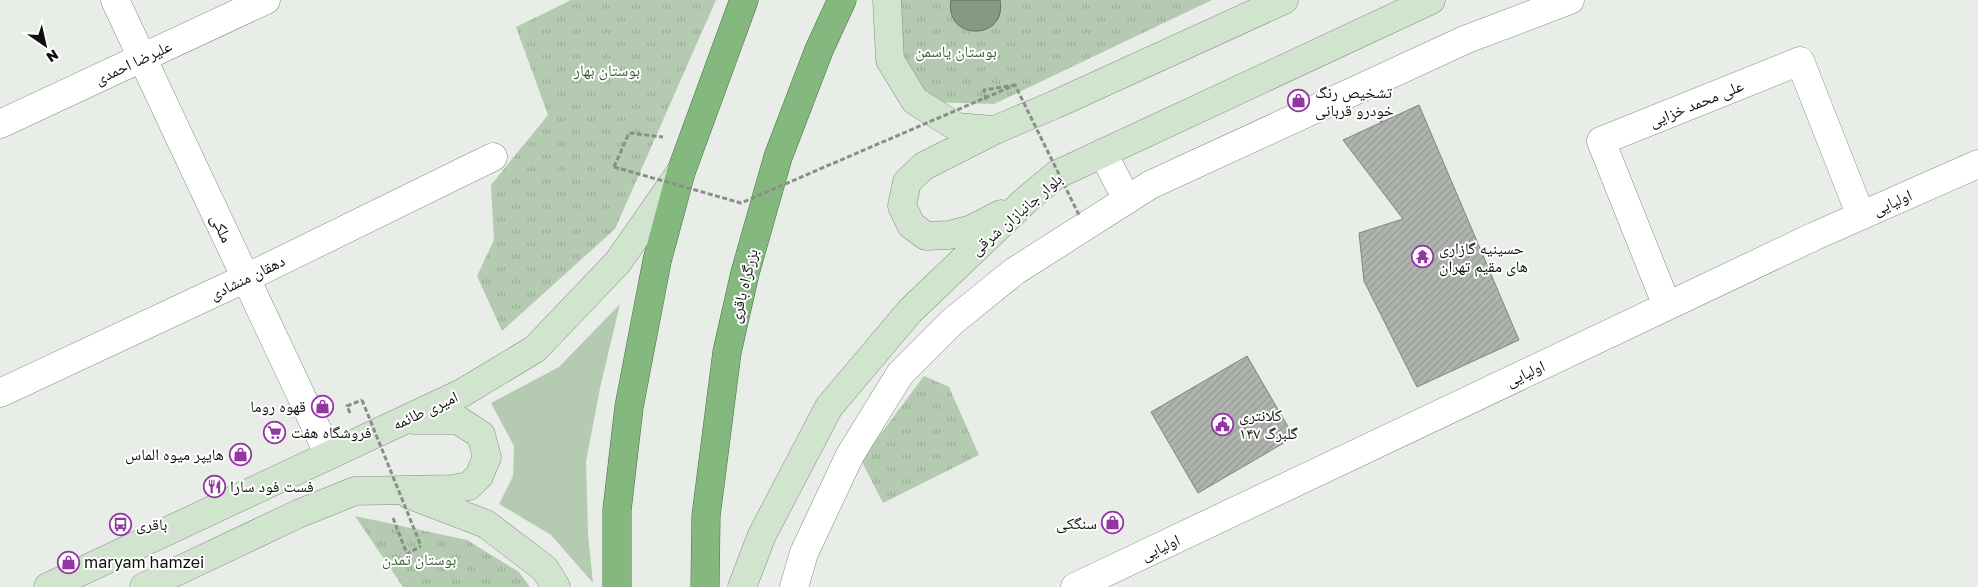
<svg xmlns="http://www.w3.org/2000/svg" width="1978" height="587" font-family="'Golos Text','Noto Naskh Arabic',sans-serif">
	<defs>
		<pattern id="park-tufts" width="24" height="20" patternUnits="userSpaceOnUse" patternTransform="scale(1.25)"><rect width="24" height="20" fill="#b4cbb1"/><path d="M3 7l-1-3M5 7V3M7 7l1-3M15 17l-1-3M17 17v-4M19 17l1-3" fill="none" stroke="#9aad97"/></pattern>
		<pattern id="building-hatch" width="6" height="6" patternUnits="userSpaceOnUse" patternTransform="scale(1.25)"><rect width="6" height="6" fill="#afb5ae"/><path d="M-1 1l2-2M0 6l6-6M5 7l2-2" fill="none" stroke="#959b94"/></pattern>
	</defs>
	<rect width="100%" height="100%" fill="#e8eee7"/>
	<!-- grass -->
	<path fill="#b4cbb1" d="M 620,304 L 600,388 L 586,462 L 588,534 L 593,583 L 551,535 L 499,504 L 513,476 L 514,446 L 491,403 L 559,367 Z"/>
	<!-- park -->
	<path fill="url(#park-tufts)" d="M 571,0 L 716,0 L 615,229 L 502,331 L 477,276 L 494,240 L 491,185 L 548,115 L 516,27 Z
		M 899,0 L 1212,0 L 994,104 L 929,102 L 905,93 Z
		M 924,376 L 949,387 L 979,455 L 883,503 L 861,460 Z
		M 355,516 L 467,540 L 519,572 L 530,587 L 403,587 Z"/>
	<!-- water -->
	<path fill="#859a81" stroke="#61715e" d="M 951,0 L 1000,0 C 1008,41 944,42 951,0 Z"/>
	<!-- building -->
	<path fill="url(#building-hatch)" stroke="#80867f" d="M 1419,105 L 1519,340 L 1417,387 L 1364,281 L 1359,233 L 1403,219 L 1343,140 Z
		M 1247,356 L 1294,437 L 1198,493 L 1151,412 Z"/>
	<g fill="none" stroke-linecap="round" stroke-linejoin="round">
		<defs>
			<path id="minor" d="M 115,0 L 329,455
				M 0,124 L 266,0
				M 1103,153 L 1127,200
				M 1667,306 L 1601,141 L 1800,61 L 1861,216
				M 0,393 L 246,278 L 493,157
				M 794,587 L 804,553 L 850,455 L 900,374 L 953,321 L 1015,271 L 1150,185 L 1467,39 L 1570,0
				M 1075,587 L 1815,236 L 1978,164"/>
			<path id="secondary" d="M 887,0 L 890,60 L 915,101 L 957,127 L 993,130
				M 1001,214 L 972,229 L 949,235 L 926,236 L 911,225 L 902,206 L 907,182 L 924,166 L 995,130 L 1054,105 L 1284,0
				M 410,495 L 486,524 L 545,569 L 556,587
				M 48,587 L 462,393 L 535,349 L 618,262 L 680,173
				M 144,587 L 298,514 L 355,491 L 452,489 L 469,486 L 479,476 L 487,457 L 481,435 L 458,420 L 413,420
				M 742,587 L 762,535 L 829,407 L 910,311 L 1025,201 L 1056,175 L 1431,0"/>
			<path id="trunk" d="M 617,587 L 617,510 L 629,407 L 657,261 L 681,172 L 744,0
				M 705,587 L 706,516 L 727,352 L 745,273 L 778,157 L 819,50 L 842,0"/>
		</defs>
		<!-- minor casing -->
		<use href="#minor" stroke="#868c86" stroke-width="29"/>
		<!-- secondary casing -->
		<use href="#secondary" stroke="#868c86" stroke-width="29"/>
		<!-- trunk casing -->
		<use href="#trunk" stroke="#477241" stroke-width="29"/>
		<!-- path -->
		<path stroke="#8a8e89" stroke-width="3" stroke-dasharray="5 2.5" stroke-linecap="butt" d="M 986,100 L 984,90 L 1015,85
			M 1377,112 L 1382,123
			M 614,167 L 629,133 L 663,137
			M 350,413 L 347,406 L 362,400
			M 393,518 L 407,554 L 421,546"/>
		<!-- minor -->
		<use href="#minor" stroke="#fff" stroke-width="28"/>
		<!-- secondary -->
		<use href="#secondary" stroke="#d1e5ce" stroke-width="28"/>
		<!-- trunk -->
		<use href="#trunk" stroke="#84b87e" stroke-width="28"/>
		<!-- path-bridge -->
		<path stroke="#8a8e89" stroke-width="3" stroke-dasharray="5 2.5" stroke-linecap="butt" d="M 614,167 L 741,203 L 1015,85 L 1080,217
			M 362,400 L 421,546"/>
	</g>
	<!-- icons -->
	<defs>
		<symbol id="shop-ring" viewBox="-11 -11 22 22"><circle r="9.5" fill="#fff" stroke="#9237a2" stroke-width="1.5"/><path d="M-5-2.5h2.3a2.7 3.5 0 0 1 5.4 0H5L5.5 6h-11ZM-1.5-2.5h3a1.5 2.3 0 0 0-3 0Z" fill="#9237a2"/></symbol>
		<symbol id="temple-ring" viewBox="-11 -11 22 22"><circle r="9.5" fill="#fff" stroke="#9237a2" stroke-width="1.5"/><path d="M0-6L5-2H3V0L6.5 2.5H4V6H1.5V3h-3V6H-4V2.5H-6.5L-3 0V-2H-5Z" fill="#9237a2"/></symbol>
		<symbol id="civic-ring" viewBox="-11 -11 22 22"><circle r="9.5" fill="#fff" stroke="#9237a2" stroke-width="1.5"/><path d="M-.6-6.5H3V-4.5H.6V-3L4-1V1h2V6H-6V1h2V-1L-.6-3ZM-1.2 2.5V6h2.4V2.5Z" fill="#9237a2"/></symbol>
		<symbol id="supermarket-ring" viewBox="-11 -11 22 22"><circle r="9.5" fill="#fff" stroke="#9237a2" stroke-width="1.5"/><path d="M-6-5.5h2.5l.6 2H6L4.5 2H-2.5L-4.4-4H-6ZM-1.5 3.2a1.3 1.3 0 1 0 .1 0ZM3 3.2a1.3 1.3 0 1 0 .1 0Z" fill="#9237a2"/></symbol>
		<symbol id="restaurant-ring" viewBox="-11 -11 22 22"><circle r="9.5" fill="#fff" stroke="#9237a2" stroke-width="1.5"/><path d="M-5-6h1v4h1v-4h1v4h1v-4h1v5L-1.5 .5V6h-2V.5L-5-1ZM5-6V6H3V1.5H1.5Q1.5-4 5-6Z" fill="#9237a2"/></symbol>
		<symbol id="bus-ring" viewBox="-11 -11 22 22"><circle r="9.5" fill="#fff" stroke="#9237a2" stroke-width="1.5"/><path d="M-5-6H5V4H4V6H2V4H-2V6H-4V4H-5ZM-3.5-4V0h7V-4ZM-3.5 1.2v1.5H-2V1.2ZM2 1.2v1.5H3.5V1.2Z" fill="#9237a2"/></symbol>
	</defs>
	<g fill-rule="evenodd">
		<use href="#shop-ring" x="1286" y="88" width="25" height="25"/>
		<use href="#temple-ring" x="1410" y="244" width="25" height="25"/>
		<use href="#shop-ring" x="310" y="394" width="25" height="25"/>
		<use href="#civic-ring" x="1210" y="412" width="25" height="25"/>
		<use href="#supermarket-ring" x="262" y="420" width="25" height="25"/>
		<use href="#shop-ring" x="228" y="442" width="25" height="25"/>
		<use href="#restaurant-ring" x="202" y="474" width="25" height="25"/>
		<use href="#shop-ring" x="1100" y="510" width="25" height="25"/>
		<use href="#bus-ring" x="108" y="512" width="25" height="25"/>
		<use href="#shop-ring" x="56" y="550" width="25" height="25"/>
	</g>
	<g text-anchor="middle" stroke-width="4" stroke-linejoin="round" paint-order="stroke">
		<!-- park labels -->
		<g font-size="16" fill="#3b5e37" stroke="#fff">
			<text x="956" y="57">بوستان یاسمن</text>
			<text x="607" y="76">بوستان بهار</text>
			<text x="419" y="565">بوستان تمدن</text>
		</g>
		<!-- street labels -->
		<g font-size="16" fill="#0e100d" stroke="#fff">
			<text transform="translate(133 62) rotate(-25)" y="6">علیرضا احمدی</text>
			<text transform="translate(1696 103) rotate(-22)" y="6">علی محمد خزایی</text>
			<text transform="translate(1892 202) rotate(-24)" y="6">اولیایی</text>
			<text transform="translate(1016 214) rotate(-41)" y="6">بلوار جانبازان شرقی</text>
			<text transform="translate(222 228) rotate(65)" y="6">ملکی</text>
			<text transform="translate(247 277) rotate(-26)" y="6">دهقان منشادی</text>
			<text transform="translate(743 286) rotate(-76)" y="6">بزرگراه باقری</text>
			<text transform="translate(1525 373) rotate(-25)" y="6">اولیایی</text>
			<text transform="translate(425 410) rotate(-25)" y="6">امیری طائمه</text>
			<text transform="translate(1160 547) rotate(-25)" y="6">اولیایی</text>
		</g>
		<!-- poi labels -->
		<g font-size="16" fill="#0e100d" stroke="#fff" text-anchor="start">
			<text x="1315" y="98">تشخیص رنگ<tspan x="1315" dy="18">خودرو قربانی</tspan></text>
			<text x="1439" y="254">حسینیه گازاری<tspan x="1439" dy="18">های مقیم تهران</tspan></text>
			<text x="306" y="412" text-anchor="end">قهوه روما</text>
			<text x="1239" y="421">کلانتری<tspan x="1239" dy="18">۱۴۷ گلبرگ</tspan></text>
			<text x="291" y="438">فروشگاه هفت</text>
			<text x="224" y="460" text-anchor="end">هایپر میوه الماس</text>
			<text x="230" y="492">فست فود سارا</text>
			<text x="1097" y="529" text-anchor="end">سنگکی</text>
			<text x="136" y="530">باقری</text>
			<text x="84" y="568">maryam hamzei</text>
		</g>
	</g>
	<!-- north arrow -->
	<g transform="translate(45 45) rotate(146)" stroke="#ffffff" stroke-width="4" paint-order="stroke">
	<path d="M0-4L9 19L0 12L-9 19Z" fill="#0e100d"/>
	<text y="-8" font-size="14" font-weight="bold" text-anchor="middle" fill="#0e100d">N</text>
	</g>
</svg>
